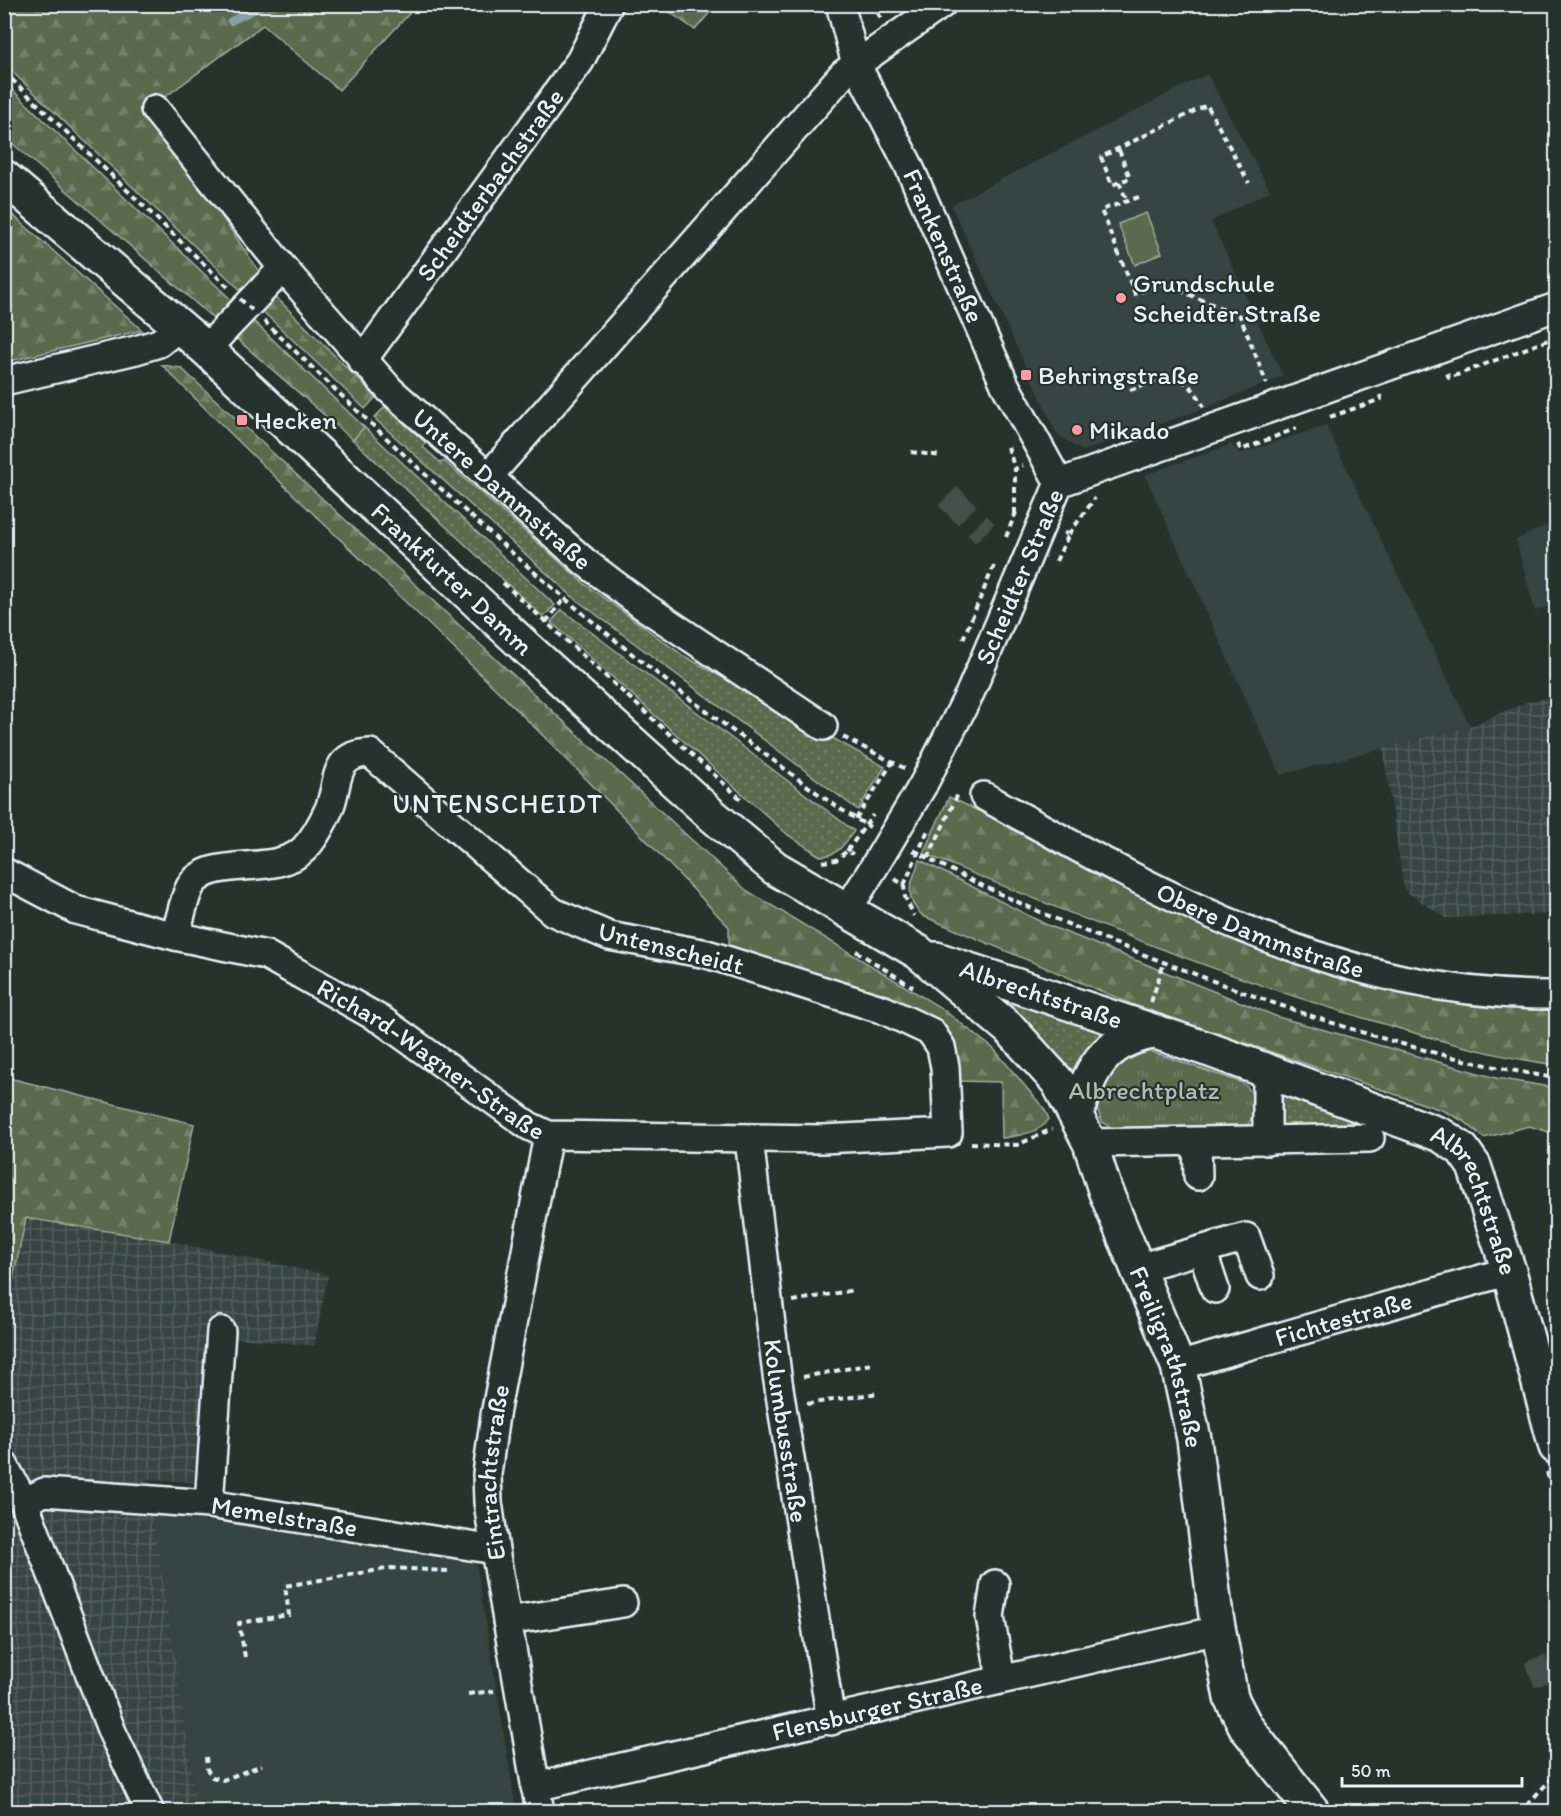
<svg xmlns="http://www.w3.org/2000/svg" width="1561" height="1816" font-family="Itim,sans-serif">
	<defs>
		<pattern id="industrial-grid" width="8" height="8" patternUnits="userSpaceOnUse" patternTransform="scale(1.5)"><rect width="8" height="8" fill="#364442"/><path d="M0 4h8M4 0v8" fill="none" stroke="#535f5e"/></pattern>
		<pattern id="grass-dots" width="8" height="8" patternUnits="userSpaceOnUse" patternTransform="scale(1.5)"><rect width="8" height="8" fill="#5a6b4d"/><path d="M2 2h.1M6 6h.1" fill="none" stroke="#728167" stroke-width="1.8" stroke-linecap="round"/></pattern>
		<pattern id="forest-firs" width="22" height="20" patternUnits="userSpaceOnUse" patternTransform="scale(1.5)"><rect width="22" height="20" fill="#5a6b4d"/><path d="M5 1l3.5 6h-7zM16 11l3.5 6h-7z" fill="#728167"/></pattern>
		<pattern id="park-tufts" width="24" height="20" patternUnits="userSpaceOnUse" patternTransform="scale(1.5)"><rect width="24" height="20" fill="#5a6b4d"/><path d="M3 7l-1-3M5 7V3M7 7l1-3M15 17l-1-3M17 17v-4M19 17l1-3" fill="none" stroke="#728167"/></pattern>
	</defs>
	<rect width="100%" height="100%" fill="#26332d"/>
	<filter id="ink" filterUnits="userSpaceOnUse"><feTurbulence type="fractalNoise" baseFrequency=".0167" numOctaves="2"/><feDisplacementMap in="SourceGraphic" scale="12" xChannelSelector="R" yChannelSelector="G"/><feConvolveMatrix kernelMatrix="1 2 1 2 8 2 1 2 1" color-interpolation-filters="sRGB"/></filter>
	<g filter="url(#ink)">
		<!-- built -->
		<path fill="#364442" d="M 1207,74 L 1270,191 L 1211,221 L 1283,376 L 1208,407 L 1091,448 L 1083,450 L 1076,447 L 1057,434 L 951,205 Z
			M 1326,425 L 1470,726 L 1280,775 L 1145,475 L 1232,444 L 1240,454 Z
			M 1556,521 L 1556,604 L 1535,611 L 1516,540 Z
			M 151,1512 L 476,1561 L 516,1809 L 198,1811 Z"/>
		<!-- industrial -->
		<path fill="url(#industrial-grid)" d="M 1556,696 L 1556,943 L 1554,914 L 1445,918 L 1404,890 L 1383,748 L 1470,726 L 1527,702 Z
			M 26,1218 L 169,1241 L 328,1275 L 314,1346 L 230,1337 L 206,1365 L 194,1482 L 147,1479 L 198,1811 L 5,1812 L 4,1316 Z"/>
		<!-- grass -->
		<path fill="url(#grass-dots)" stroke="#a1aea2" stroke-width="1.5" d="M 385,407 L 426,443 L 423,447 L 441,463 L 444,461 L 586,585 L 684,656 L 885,767 L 858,810 L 574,598 L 374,418 Z
			M 364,427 L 555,605 L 543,617 L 353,440 Z
			M 562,610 L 854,831 C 844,845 838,856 820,856 L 788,835 L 551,622 Z
			M 1002,993 L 1107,1034 L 1075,1080 L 995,995 Z
			M 1286,1094 L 1376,1128 L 1278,1127 L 1279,1096 Z"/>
		<!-- forest -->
		<path fill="url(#forest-firs)" stroke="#a1aea2" stroke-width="1.5" d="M 4,5 L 417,5 L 339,90 L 263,25 L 146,111 L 175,148 L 278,299 L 376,397 L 365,409 L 5,65 Z
			M 660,5 L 716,5 L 695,30 Z
			M 4,82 L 364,427 L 353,440 L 5,137 Z
			M 4,208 L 5,208 L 142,330 L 5,362 Z
			M 162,365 L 181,368 L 746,890 L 941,1008 L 994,1049 L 1045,1110 L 1049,1119 C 1041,1133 1017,1136 1002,1138 L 1001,1082 L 956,1081 L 952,1049 L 729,947 L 729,927 C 645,838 559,750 471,665 C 368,565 262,467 162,365 Z
			M 949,797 L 1058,849 L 1405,991 L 1537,1008 L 1556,1008 L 1556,1065 C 1497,1057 1441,1041 1384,1024 C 1226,979 1074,915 923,853 Z
			M 920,860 L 1045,924 L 1278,1017 L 1496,1078 L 1556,1088 L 1556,1134 L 1529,1126 L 1484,1138 L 1465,1122 L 1444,1111 L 1134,1005 L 923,916 C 902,898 911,882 920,860 Z
			M 5,1077 L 194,1124 L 169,1241 L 26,1218 L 5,1316 Z"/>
		<!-- park -->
		<path fill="url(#park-tufts)" stroke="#a1aea2" stroke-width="1.5" d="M 1149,1051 L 1243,1083 C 1257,1094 1256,1110 1248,1125 L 1241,1129 L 1117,1130 L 1102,1122 C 1100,1115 1095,1105 1095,1098 C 1096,1073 1126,1052 1149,1051 Z"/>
		<!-- garden -->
		<path fill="#5a6b4d" stroke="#a1aea2" stroke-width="1.5" d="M 1146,213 L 1162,253 L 1135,265 L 1118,224 Z"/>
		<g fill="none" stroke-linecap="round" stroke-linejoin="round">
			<!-- stream -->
			<path stroke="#88a0a6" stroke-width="8" d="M 231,21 L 265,4"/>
			<!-- minor-tunnel -->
			<path stroke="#43504b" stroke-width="27" stroke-dasharray="27 14" stroke-linecap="butt" d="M 948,496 L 985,533
				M 1530,1675 L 1550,1667"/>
			<defs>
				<g id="minor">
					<path id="s1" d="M 840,4 L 856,64 L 908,164 L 1005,385 L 1059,483"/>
					<path id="s2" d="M 155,109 L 283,268 L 390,390 L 585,562 L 642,605 L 823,726"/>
					<path d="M 206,349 L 283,268"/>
					<path id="s3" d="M 362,361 L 580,61 L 609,4"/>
					<path d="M 4,381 L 136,350 L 159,343 L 178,328"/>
					<path d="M 488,477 L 843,74 L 942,4"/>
					<path id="s4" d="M 923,785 L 970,693 L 1059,483 L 1556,307"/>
					<path id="s5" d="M 984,796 C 1165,897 1343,997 1556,995"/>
					<path id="s6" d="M 4,872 L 76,910 L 175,936 L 266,955 L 383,1021 L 529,1126 L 548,1135 L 822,1139 L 948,1133 L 945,1067 L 941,1047 L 931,1032 L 884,1010 L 707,954 L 609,936 L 553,912 L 370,753 C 331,754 340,784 329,809 C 323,822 314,839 304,849 C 275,878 209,853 190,887 C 183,901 180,921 175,936"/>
					<path d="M 846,912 L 874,867"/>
					<path d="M 1267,1070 L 1267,1141"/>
					<path id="s7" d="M 749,1139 L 777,1375 L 831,1721"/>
					<path d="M 1197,1142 L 1198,1176"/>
					<path d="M 1090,1143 L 1370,1138"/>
					<path d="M 1202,1250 L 1215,1289"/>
					<path d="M 1138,1268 L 1246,1237 L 1260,1276"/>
					<path id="s8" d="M 1178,1366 L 1509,1271"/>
					<path d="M 4,1465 L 24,1502 L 112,1732 L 150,1812"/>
					<path id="s9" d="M 24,1502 L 44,1492 L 209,1504 L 495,1550"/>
					<path d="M 209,1504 L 221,1331"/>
					<path d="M 995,1584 L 990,1617 L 1001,1678"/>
					<path d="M 507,1621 L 623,1603"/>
					<path id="s10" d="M 535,1787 L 1218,1630"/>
					<path id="s11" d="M 540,1812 L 495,1550 L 488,1502 L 487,1474 L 495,1415 L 548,1135"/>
				</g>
				<g id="major">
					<path id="s12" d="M 4,177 L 206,349 L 530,651 L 713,816 L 775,868 L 918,952 L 1011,1030 L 1058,1082 L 1090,1143 L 1105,1190 L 1178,1366 L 1194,1439 L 1216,1616 L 1231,1698 L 1246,1727 L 1313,1812"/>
					<path id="s13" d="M 936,959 L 1210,1050 L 1441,1135 L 1462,1149 L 1474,1166 L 1509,1271 L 1556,1447"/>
					<path d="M 1076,1114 C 1091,1069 1102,1042 1152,1032"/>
				</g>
			</defs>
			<!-- minor casing -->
			<use href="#minor" stroke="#e8f1f8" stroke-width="32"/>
			<!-- major casing -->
			<use href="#major" stroke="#e8f1f8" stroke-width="38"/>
			<!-- path -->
			<path stroke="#e8f1f8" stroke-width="4" stroke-dasharray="6 4.5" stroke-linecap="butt" d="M 872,4 L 881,18
				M 4,72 L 229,288
				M 1119,150 L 1130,178 L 1112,185 L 1101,157 L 1207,105 L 1249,183
				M 1119,182 L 1127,201
				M 1139,197 L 1101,210 L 1135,294 L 1162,283 L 1240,316 L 1267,384
				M 264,321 C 417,469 570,614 743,738 C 785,768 825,802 870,827
				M 1447,373 L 1449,378 L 1556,337
				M 1130,390 C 1166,378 1184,367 1204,407
				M 1330,417 L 1381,399 L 1380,395
				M 1238,444 L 1241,450 L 1297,428
				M 1008,447 L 1015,470
				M 911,452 L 941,456
				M 1015,514 L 1015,469 L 1023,465
				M 1069,534 L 1095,498
				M 1006,537 L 1015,514 L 1018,515
				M 1056,561 L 1069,534 L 1064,533
				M 503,583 L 742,800
				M 546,622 L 564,599
				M 963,639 L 995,563
				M 843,737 L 906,769
				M 856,819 L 892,763
				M 913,850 C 1001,898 1093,936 1187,971 C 1307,1017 1429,1058 1556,1078
				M 928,858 L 958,794
				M 822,862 L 836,860 L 847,851 L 853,854
				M 895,879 L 904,885 L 905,897 L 914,916
				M 856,951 L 913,987
				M 1151,1002 L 1164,963
				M 971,1143 L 1017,1145 L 1052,1129
				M 793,1301 L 854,1290
				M 803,1377 L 872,1364
				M 807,1404 L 878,1393
				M 1547,1472 L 1556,1506
				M 245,1657 L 239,1623 L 289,1615 L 285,1586 L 391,1568 L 448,1571
				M 468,1694 L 494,1691
				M 206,1757 L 207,1769 L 212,1777 L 223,1780 L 262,1765
				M 1520,1812 L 1556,1774"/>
			<!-- minor -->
			<use href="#minor" stroke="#26332d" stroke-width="27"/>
			<!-- major -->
			<use href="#major" stroke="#26332d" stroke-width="33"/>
			<defs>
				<path id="minor-bridge" d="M 874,867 L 923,785"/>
			</defs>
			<!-- minor-bridge casing -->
			<use href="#minor-bridge" stroke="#e8f1f8" stroke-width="32" stroke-linecap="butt"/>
			<!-- path-bridge -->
			<path stroke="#e8f1f8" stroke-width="4" stroke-dasharray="6 4.5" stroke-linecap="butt" d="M 240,299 L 252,310
				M 847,851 L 873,815
				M 904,885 L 928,830"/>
			<!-- minor-bridge -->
			<use href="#minor-bridge" stroke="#26332d" stroke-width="27"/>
		</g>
	</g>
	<!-- markers -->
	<g fill="#ff9aa2" stroke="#26332d" stroke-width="2">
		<circle cx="1121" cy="298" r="6"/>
		<rect x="1020" y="369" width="12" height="12" rx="3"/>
		<rect x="236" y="414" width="12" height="12" rx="3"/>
		<circle cx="1077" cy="430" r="6"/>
	</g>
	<g text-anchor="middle" stroke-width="4.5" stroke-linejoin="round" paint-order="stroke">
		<!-- street labels -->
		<g font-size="26" fill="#e8f1f8" stroke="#26332d">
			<text dy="9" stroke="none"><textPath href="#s3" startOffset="218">Scheidterbachstraße</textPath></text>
			<text dy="9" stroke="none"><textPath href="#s1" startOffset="264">Frankenstraße</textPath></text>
			<text dy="9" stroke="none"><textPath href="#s2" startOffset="516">Untere Dammstraße</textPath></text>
			<text dy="9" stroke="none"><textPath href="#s12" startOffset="602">Frankfurter Damm</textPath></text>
			<text dy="9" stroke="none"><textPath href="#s4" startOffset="230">Scheidter Straße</textPath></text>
			<text dy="9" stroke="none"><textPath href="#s5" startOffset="308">Obere Dammstraße</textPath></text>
			<text transform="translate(671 948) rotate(14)" y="9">Untenscheidt</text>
			<text dy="9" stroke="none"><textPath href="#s13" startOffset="111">Albrechtstraße</textPath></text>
			<text dy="9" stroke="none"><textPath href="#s6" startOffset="472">Richard-Wagner-Straße</textPath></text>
			<text dy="9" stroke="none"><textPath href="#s13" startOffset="610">Albrechtstraße</textPath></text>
			<text dy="9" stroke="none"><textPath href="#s8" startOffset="172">Fichtestraße</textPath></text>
			<text dy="9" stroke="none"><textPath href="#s12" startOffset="1690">Freiligrathstraße</textPath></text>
			<text dy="9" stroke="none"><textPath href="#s7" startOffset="294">Kolumbusstraße</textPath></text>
			<text dy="9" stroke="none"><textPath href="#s11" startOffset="344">Eintrachtstraße</textPath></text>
			<text dy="9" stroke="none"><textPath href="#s9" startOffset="264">Memelstraße</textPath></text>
			<text dy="9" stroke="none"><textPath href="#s10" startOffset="351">Flensburger Straße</textPath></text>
		</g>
		<!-- poi labels -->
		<g font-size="26" fill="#e8f1f8" stroke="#26332d" text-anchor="start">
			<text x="1133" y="292">Grundschule<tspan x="1133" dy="30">Scheidter Straße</tspan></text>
			<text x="1038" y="384">Behringstraße</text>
			<text x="254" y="429">Hecken</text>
			<text x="1089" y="439">Mikado</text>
		</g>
		<!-- park labels -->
		<g font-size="26" fill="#afbbb4" stroke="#26332d">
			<text x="1144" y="1099">Albrechtplatz</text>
		</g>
		<!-- neighbourhood labels -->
		<g font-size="27" letter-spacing="1.5" fill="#e8f1f8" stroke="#26332d">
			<text x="498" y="813">UNTENSCHEIDT</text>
		</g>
	</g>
	<!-- margin -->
	<rect width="1561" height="1816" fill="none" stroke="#26332d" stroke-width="24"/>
	<rect x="12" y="12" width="1537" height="1792" fill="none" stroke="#e8f1f8" stroke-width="2" filter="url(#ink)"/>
	<!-- scale -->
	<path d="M1342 1777v9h180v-9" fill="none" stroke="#e8f1f8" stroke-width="3"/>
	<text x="1351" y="1777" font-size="18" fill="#e8f1f8" stroke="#26332d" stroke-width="4.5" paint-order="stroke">50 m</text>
</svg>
